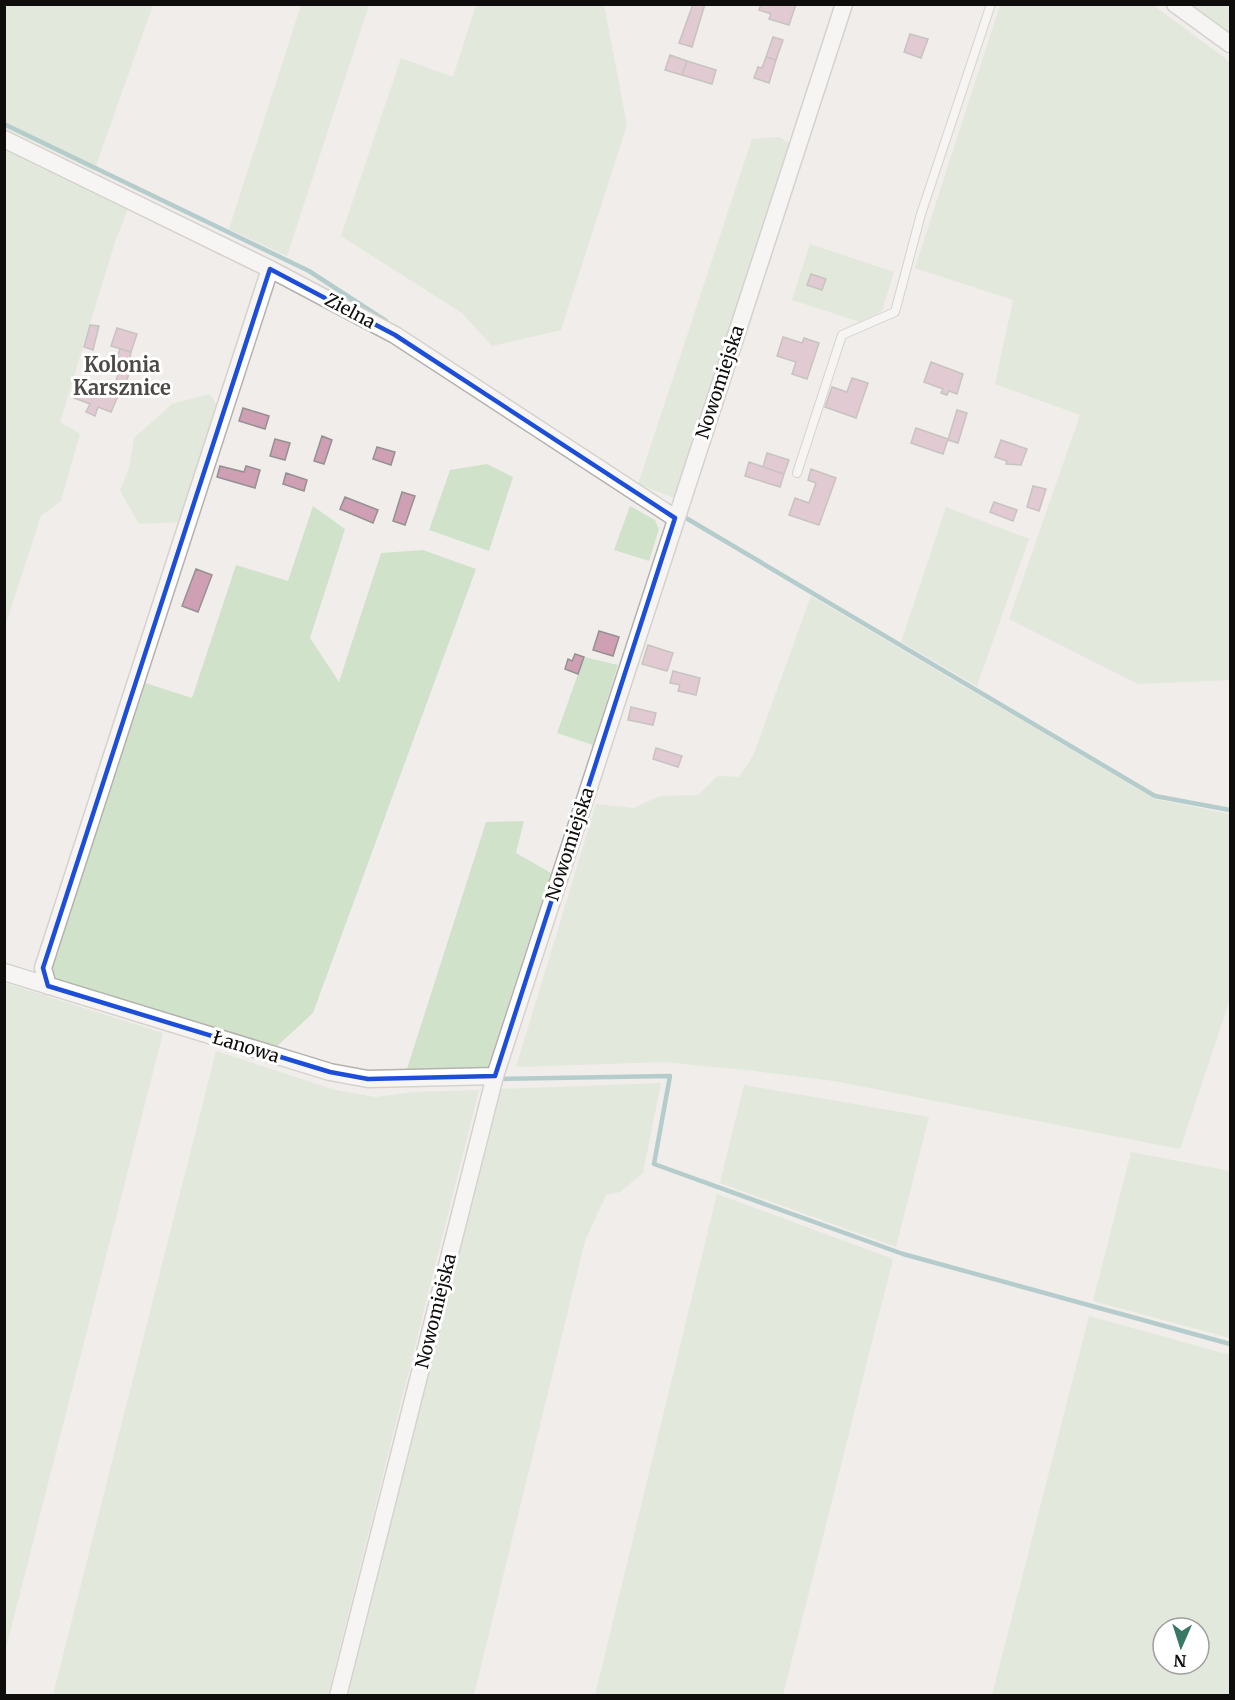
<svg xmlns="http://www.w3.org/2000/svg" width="1235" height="1700" font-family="Merriweather,serif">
	<rect width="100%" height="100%" fill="#f0edea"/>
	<!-- green -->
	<path fill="#d0e3ca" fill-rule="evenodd" d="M 4,5 L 153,5 L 94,171 L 5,128 Z
		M 301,5 L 369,5 L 287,256 L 229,229 Z
		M 476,5 L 604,5 L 627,125 L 561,330 L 492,346 L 462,313 L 341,236 L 401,58 L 453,77 Z
		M 1000,5 L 1153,5 L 1230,62 L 1230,680 L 1138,684 L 1009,619 L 1080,415 L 995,384 L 1013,300 L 915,268 Z
		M 1180,5 L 1230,5 L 1230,40 Z
		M 779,137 L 792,145 L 674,498 L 638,484 L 752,139 Z
		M 5,145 L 129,206 L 115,242 L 60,422 L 80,434 L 61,501 L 41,516 L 5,626 L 4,438 L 7,432 L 4,430 Z
		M 810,244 L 894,272 L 882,311 L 860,322 L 792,300 Z
		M 210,394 L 218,407 L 180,522 L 139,524 L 120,490 L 129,469 L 134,438 L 172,404 Z
		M 487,464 L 513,477 L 489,551 L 429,530 L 450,470 Z
		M 313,506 L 345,529 L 310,638 L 339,682 L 381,553 L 423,550 L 476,569 L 313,1013 L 273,1050 L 52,983 L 49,972 L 139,681 L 192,698 L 236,565 L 288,581 Z
		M 630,506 L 655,520 L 659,529 L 649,561 L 614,550 Z
		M 946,507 L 1029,539 L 977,686 L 901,642 Z
		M 811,596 L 1155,799 L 1230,814 L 1230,999 L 1180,1149 L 834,1081 L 754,1071 L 665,1062 L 516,1067 L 596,804 L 634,808 L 660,796 L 698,795 L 718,776 L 739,777 L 753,756 Z
		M 584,657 L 618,665 L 593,745 L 557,733 Z
		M 524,821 L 516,853 L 551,873 L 487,1070 L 405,1075 L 486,822 Z
		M 5,983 L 163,1033 L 5,1652 L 4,983 Z
		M 216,1051 L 335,1090 L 376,1097 L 412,1092 L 479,1090 L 328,1695 L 53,1695 Z
		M 661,1083 L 643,1173 L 620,1192 L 606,1195 L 585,1241 L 474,1695 L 348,1695 L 501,1089 Z
		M 744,1085 L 929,1117 L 896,1247 L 720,1183 Z
		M 1131,1152 L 1230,1171 L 1230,1338 L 1093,1301 Z
		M 717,1194 L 893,1259 L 783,1695 L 595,1695 Z
		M 1089,1316 L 1230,1355 L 1230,1695 L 992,1695 ZM 1163,1628 L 1199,1628 L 1199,1664 L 1163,1664 Z"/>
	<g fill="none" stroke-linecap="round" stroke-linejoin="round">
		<!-- stream -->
		<path stroke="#6ca7a8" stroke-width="4.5" d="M 4,124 L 309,271 L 386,321
			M 681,515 L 1155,796 L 1230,810
			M 497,1079 L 670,1076 L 654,1164 L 903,1254 L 1230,1344"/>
	</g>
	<!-- building -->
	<path fill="#cf9fb3" stroke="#959193" stroke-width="1.5" d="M 693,4 L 705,4 L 692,47 L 679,43 Z
		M 761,4 L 796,4 L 789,25 L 769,19 L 771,14 L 759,10 Z
		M 910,34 L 928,39 L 921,58 L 904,52 Z
		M 773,37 L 783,40 L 776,60 L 766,57 Z
		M 670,55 L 687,61 L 682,75 L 665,70 Z
		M 766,57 L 776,60 L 769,83 L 754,78 L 758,67 L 762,68 Z
		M 687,61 L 716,70 L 712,84 L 682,75 Z
		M 811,274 L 826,279 L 822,290 L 807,285 Z
		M 90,325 L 99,326 L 93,350 L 84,347 Z
		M 117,328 L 137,334 L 131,352 L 111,346 Z
		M 783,337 L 802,343 L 804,338 L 819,343 L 807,379 L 792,374 L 796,362 L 777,356 Z
		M 120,349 L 131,352 L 130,357 L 134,358 L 125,386 L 115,384 L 123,359 L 117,357 Z
		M 931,362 L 963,374 L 957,394 L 949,391 L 947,395 L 941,393 L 943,389 L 924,382 Z
		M 852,378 L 868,383 L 856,418 L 825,407 L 832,387 L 847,392 Z
		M 80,381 L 118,396 L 111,412 L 98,407 L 95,416 L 86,412 L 90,404 L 74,398 Z
		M 243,408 L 269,416 L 265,429 L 239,421 Z
		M 957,410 L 967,413 L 958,443 L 948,440 Z
		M 916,428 L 948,439 L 943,454 L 911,443 Z
		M 322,436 L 332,440 L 324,464 L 314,461 Z
		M 275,439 L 290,443 L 285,460 L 270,456 Z
		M 1001,440 L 1027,449 L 1021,465 L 1006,464 L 1007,461 L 995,457 Z
		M 377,447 L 395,452 L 391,465 L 373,459 Z
		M 767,453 L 789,460 L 784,474 L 763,467 Z
		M 749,462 L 784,474 L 780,487 L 745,476 Z
		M 220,466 L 244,472 L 246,466 L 260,470 L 255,488 L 217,477 Z
		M 811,469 L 836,478 L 819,525 L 789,515 L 795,498 L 809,503 L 816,483 L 808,480 Z
		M 286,473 L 307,480 L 304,491 L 283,484 Z
		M 1033,486 L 1046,489 L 1039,511 L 1027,507 Z
		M 402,492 L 415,496 L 405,525 L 393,521 Z
		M 345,497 L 378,510 L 373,523 L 340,509 Z
		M 994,502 L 1017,510 L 1013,521 L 990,512 Z
		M 196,569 L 212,575 L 198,612 L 182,606 Z
		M 599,631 L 619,637 L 613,656 L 593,650 Z
		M 648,645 L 673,653 L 667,671 L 642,664 Z
		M 575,654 L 584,657 L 578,674 L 565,669 L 568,659 L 572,661 Z
		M 673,671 L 700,678 L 696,695 L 678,691 L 680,685 L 670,683 Z
		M 631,707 L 656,713 L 653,725 L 628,720 Z
		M 656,748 L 682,756 L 678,767 L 653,759 Z"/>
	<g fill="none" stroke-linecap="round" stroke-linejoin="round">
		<defs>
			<path id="lane" d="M 797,473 L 842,335 L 895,312 L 921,214 L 991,4"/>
			<path id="street" d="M 1175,4 L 1230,44
				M 4,139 L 270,269 L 395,335 L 675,518
				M 4,972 L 330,1072 L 368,1079 L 495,1076
				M 48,986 L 43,968 L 270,269
				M 338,1696 L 495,1076 L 844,4"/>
		</defs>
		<!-- lane casing -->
		<use href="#lane" stroke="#b4b1ae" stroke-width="10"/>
		<!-- street casing -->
		<use href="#street" stroke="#b4b1ae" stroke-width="19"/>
		<!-- lane -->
		<use href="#lane" stroke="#fff" stroke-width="8"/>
		<!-- street -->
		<use href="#street" stroke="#fff" stroke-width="16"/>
	</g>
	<!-- marked area -->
	<path d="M0 0H1235V1700H0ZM 270,269 L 395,335 L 675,518 L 495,1076 L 368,1079 L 330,1072 L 48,986 L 43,968 Z" fill="#f0edea" fill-opacity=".55" fill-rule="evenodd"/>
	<path fill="none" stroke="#1d4ed8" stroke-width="4.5" stroke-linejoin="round" d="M 270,269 L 395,335 L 675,518 L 495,1076 L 368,1079 L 330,1072 L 48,986 L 43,968 Z"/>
	<g text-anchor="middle" stroke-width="6" stroke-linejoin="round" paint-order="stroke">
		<!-- street labels -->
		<g font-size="18" fill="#0e0d0c" stroke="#fff">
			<text transform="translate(350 311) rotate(28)" y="6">Zielna</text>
			<text transform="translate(720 382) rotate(-72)" y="6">Nowomiejska</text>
			<text transform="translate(570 844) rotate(-72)" y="6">Nowomiejska</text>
			<text transform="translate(246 1047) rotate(17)" y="6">Łanowa</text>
			<text transform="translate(436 1311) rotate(-76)" y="6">Nowomiejska</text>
		</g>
		<!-- neighbourhood labels -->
		<g font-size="20" font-weight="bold" fill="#4c4947" stroke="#fff">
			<text x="122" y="372">Kolonia<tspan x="122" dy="23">Karsznice</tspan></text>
		</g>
	</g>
	<!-- border -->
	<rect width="1235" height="1700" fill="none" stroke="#0e0d0c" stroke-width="12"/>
	<!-- north arrow -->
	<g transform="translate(1181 1646) rotate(183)"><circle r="28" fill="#ffffff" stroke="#9f9e9e" stroke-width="1.5"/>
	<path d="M0-4.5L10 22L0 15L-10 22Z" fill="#387764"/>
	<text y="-9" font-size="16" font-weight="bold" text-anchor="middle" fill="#0e0d0c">N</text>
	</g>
</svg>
